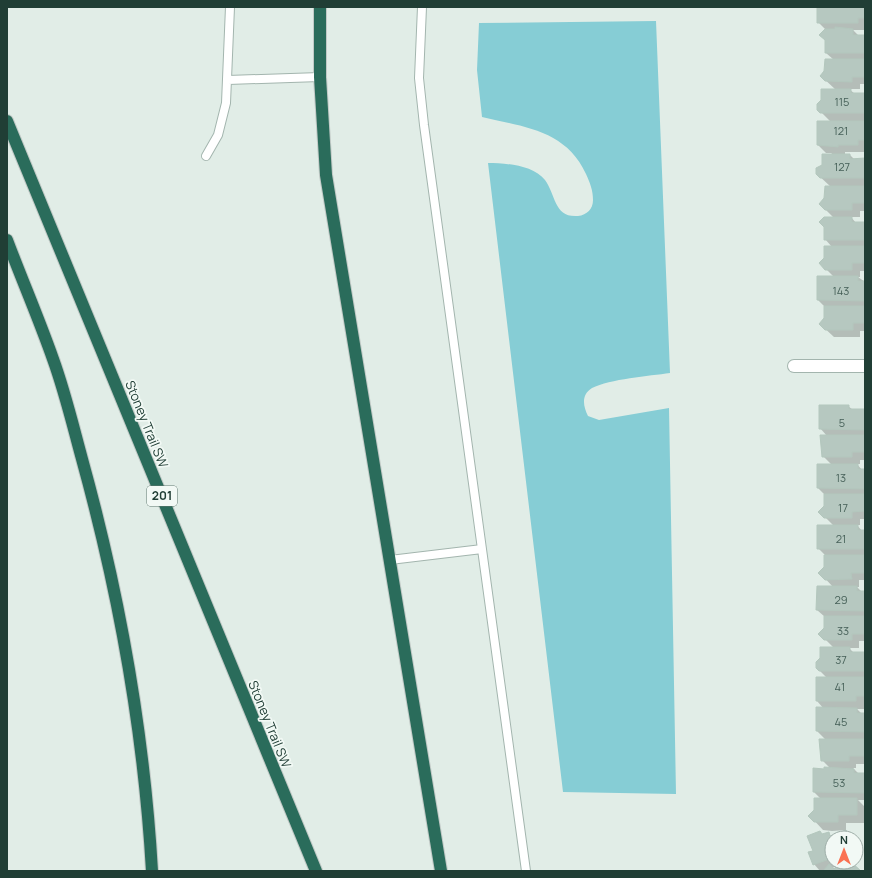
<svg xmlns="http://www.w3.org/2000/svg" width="872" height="878" font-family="Manrope,sans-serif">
	<rect width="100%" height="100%" fill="#e1ede7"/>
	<!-- water -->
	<path fill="#86cdd5" d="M 656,21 L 670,373 C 649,376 610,379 592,388 C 581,395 583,406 588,416 L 599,420 L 669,408 L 676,794 L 563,792 L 488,163 C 505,163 533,165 545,180 C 556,195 554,218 578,216 C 587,215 593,209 593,200 C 593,190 590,183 586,174 C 566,130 524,127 482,117 L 477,70 L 479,23 Z"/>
	<!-- shadow -->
	<path fill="#0003" fill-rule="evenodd" d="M 818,7 L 865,7 L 865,30 L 853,30 L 859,36 L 865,36 L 865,84 L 860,84 L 860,89 L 849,89 L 855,94 L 865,94 L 865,152 L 845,152 L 845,155 L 850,155 L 854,159 L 865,159 L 865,211 L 860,211 L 860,217 L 851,217 L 856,223 L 865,223 L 865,271 L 860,271 L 860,277 L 858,277 L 865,282 L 865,331 L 860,331 L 860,337 L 834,337 L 820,324 L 825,318 L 825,307 L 818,300 L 834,277 L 826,269 L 832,247 L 825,239 L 834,218 L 820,204 L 825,198 L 831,187 L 817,174 L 832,153 L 826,153 L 818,145 L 831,122 L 818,109 L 836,90 L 821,76 L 834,60 L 826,53 L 826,30 L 818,22 Z
		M 848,406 L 853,410 L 865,410 L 865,460 L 860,460 L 860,464 L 857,464 L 862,470 L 865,470 L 865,519 L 860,519 L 860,525 L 857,525 L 862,531 L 865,531 L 865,580 L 859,580 L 859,587 L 857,587 L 862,592 L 865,592 L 865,641 L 859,641 L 859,648 L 849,648 L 854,653 L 865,653 L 865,704 L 864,709 L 857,709 L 862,714 L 865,714 L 865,764 L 856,764 L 856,768 L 853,768 L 859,774 L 865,775 L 865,800 L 858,800 L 865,807 L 865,823 L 846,823 L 846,830 L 832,831 L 823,830 L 810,816 L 821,799 L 814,792 L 831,769 L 822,760 L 826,740 L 817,731 L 817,708 L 824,709 L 817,701 L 827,678 L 819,670 L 834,648 L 820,634 L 825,629 L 825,617 L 817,610 L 833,587 L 820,573 L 825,568 L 825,555 L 818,548 L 834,526 L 820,512 L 825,506 L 825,495 L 818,488 L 832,465 L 823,456 L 827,436 L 820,428 Z
		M 845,832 L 852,838 L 832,838 L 832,862 L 849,862 L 859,871 L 820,871 L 814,864 L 814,851 L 823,835 L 828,833 L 832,837 ZM 839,866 L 835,871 L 832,868 Z
		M 856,849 L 859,858 L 856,859 Z"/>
	<!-- building -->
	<path fill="#b6c8c0" stroke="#b3c7bd" d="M 817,7 L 865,7 L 865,18 L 858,18 L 858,23 L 817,23 Z
		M 835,27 L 853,29 L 853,35 L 865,35 L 865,53 L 825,53 L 825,40 L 819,35 L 825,29 L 835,29 Z
		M 825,59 L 865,59 L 865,77 L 852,77 L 852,82 L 825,81 L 820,76 L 824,71 Z
		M 821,89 L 851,89 L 851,93 L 865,93 L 865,113 L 820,113 L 817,110 L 817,104 L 821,100 Z
		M 817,121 L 865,121 L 865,140 L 858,140 L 858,145 L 838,145 L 838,147 L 817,145 Z
		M 822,154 L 850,154 L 850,159 L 865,158 L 865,178 L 820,178 L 816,174 L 816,168 L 822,165 Z
		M 825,186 L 865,186 L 865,203 L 852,203 L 852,210 L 825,210 L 819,204 L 824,198 Z
		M 824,217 L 852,217 L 852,222 L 865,222 L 865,240 L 824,240 L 824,227 L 819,222 Z
		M 824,246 L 865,246 L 865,263 L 852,263 L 852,270 L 825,270 L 819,263 L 824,258 Z
		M 817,276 L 858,276 L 858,281 L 865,281 L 865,301 L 817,300 Z
		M 824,306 L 865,306 L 865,323 L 853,323 L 853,330 L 825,330 L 819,324 L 824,318 Z
		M 819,405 L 849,405 L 849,409 L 865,409 L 865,430 L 819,429 Z
		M 820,435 L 865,435 L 865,452 L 852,452 L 852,457 L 822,457 Z
		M 817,464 L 858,464 L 858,469 L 865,469 L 865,489 L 817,488 Z
		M 824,494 L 865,494 L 865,511 L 852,512 L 852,518 L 824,518 L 818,512 L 824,506 Z
		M 817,525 L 858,525 L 858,530 L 865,530 L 865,549 L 817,549 Z
		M 824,555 L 865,555 L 865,573 L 851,573 L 852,579 L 825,580 L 818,573 L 824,567 Z
		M 817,586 L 857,586 L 857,591 L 865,591 L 865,611 L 816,610 Z
		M 824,616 L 865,616 L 865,634 L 852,634 L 852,640 L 824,640 L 818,634 L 824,628 Z
		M 820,647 L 850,647 L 850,652 L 865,652 L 865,671 L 819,671 L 816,668 L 816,662 L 820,658 Z
		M 816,677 L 865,677 L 865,696 L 856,696 L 856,701 L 816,701 Z
		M 816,707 L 857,708 L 857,713 L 865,713 L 865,732 L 816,731 Z
		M 819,739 L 865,739 L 865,756 L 849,756 L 849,761 L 821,761 Z
		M 824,767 L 854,769 L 854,773 L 865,773 L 865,793 L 813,792 L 813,768 L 824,769 Z
		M 814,798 L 857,798 L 857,815 L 838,815 L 838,822 L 814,822 L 808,816 L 814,810 Z
		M 846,830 L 849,838 L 832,838 L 832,858 L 813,865 L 808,852 L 813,851 L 807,836 L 820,831 L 822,834 L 829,832 L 830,836 Z
		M 841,862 L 851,862 L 861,871 L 823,871 L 829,864 L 834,869 Z"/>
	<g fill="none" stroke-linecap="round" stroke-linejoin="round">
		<defs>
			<path id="lane" d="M 422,7 L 419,78 L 424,125 L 526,871
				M 228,80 L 320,77
				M 206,156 L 218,135 L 226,103 L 230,7
				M 390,560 L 482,549"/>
			<path id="street" d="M 794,366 L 865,366"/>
			<path id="highway" d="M 320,7 L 320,77 L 326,175 L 441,871
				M 7,121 L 316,871
				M 7,240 C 22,280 39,319 53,359 C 65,392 73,426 82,459 C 119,593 144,732 152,871"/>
		</defs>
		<!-- lane casing -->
		<use href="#lane" stroke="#a3b5ae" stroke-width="10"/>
		<!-- street casing -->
		<use href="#street" stroke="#a3b5ae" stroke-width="14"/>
		<!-- highway casing -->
		<use href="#highway" stroke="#c1c9c6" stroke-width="14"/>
		<!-- lane -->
		<use href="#lane" stroke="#fff" stroke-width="8"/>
		<!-- street -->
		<use href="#street" stroke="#fff" stroke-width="12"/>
		<!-- highway -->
		<use href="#highway" stroke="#2a6c5b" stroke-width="12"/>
	</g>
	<g text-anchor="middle" stroke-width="3.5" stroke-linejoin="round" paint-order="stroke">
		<!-- number labels -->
		<g font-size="11" fill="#466058">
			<text x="842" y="106">115</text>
			<text x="841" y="135">121</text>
			<text x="842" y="171">127</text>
			<text x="841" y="295">143</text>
			<text x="842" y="427">5</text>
			<text x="841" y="482">13</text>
			<text x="843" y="512">17</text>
			<text x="841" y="543">21</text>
			<text x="841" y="604">29</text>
			<text x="843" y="635">33</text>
			<text x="841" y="664">37</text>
			<text x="840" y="691">41</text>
			<text x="841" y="726">45</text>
			<text x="839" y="787">53</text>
		</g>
		<!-- shield labels -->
		<rect fill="#f2f9f5" stroke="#5f766f" stroke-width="1" x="147" y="486" width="30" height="20" rx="3"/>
		<g font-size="12" font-weight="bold" fill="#203e35">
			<text x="162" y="500">201</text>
		</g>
		<!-- street labels -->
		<g font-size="13" fill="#203e35" stroke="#f2f9f5">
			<text transform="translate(147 424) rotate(68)" y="5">Stoney Trail SW</text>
			<text transform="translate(270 724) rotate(68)" y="5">Stoney Trail SW</text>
		</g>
	</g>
	<!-- border -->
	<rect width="872" height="878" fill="none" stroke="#203e35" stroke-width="16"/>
	<!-- north arrow -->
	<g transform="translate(844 850)"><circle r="19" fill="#f2f9f5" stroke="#9eaea8"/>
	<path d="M0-3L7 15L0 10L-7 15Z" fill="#fa7252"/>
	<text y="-6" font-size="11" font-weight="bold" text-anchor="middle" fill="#203e35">N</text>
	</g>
</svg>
